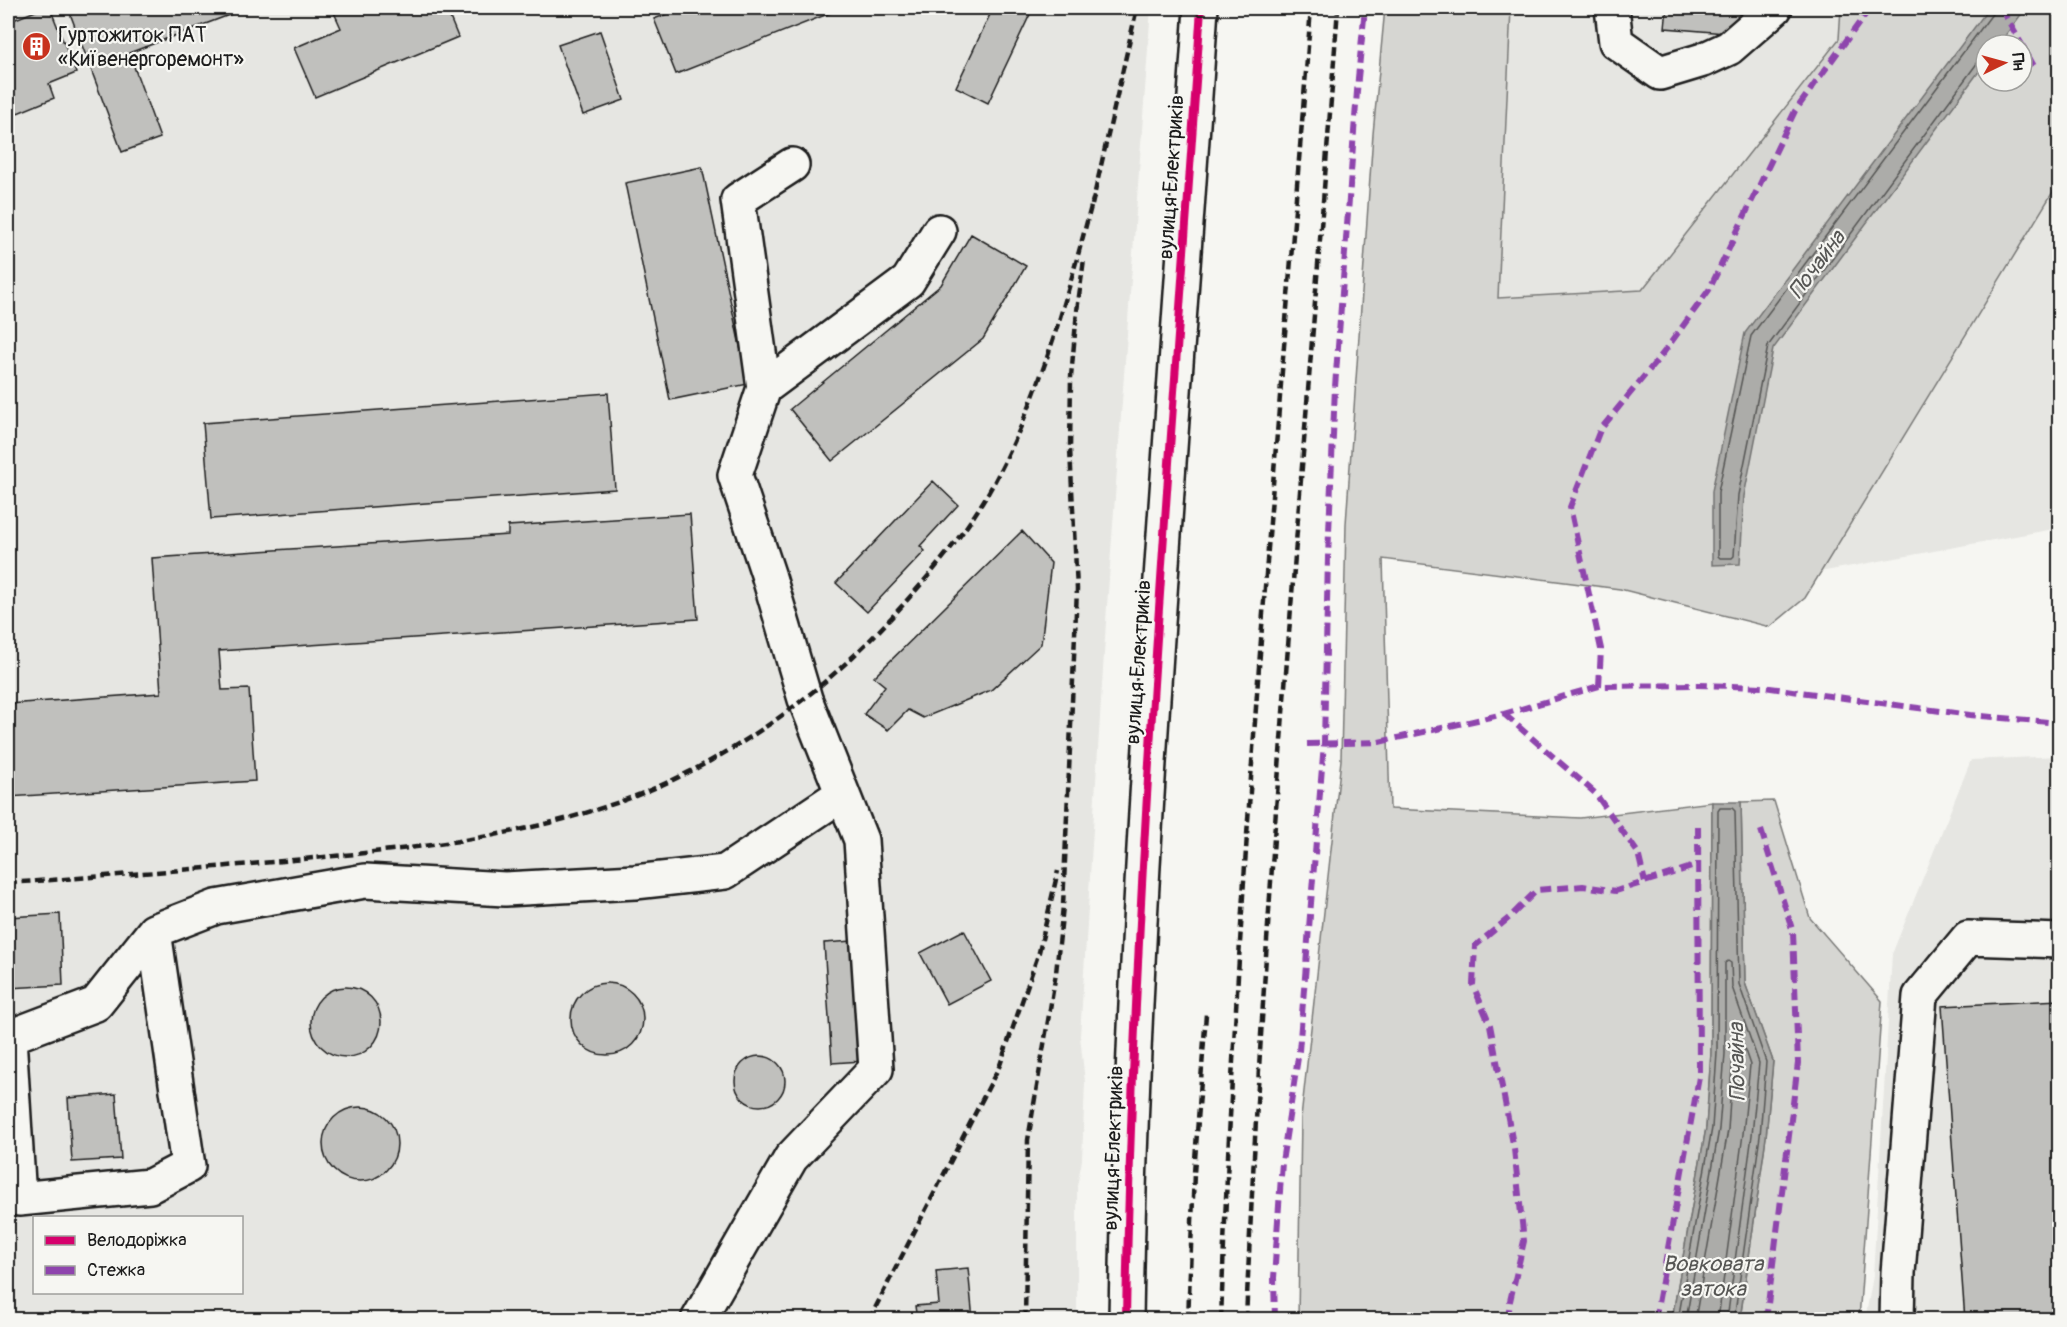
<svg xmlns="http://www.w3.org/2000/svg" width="2067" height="1327" font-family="Pangolin,sans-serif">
	<rect width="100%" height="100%" fill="#f6f6f2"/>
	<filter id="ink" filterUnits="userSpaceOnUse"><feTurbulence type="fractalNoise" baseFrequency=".0167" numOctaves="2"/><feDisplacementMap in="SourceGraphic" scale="12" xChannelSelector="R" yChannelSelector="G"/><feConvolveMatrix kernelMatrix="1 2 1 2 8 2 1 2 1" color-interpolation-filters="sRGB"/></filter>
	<g filter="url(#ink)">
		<!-- built -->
		<path fill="#e6e6e2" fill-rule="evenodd" d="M 8,8 L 1151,8 L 1107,606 L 1080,1036 L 1085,1082 L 1082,1160 L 1077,1186 L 1077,1319 L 8,1319 ZM 34,1218 L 242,1218 L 242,1292 L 34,1292 Z
			M 1511,8 L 1841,8 L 1839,39 L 1642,290 L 1497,298 Z
			M 2059,165 L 2059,528 L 1809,574 Z
			M 2059,756 L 2059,1319 L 1865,1320 L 1873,1276 L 1892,954 L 1971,760 Z"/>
		<!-- green -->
		<path fill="#d6d6d2" stroke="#797977" stroke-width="1.5" fill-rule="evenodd" d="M 1385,8 L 1511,8 L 1498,298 L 1642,290 L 1839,39 L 1841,8 L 2059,8 L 2059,182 L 1805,598 L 1770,627 L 1620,589 L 1383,559 L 1390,809 L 1580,818 L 1712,802 L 1711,1053 L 1706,1128 L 1672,1319 L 1298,1320 L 1301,1118 L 1341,760 L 1346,524 L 1373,134 ZM 1986,45 L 2022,45 L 2022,81 L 1986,81 Z
			M 1774,801 L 1810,918 L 1882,1001 L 1859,1319 L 1740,1320 L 1766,1137 L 1773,1061 L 1745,983 L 1741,802 Z"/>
		<!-- water -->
		<path fill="#acaca9" stroke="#727271" stroke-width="1.5" d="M 1989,8 L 2026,8 L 1998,45 L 1986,45 L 1986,62 L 1773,349 L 1744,496 L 1740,564 L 1712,565 L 1712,491 L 1745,333 Z
			M 1712,802 L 1741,802 L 1745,983 L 1773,1061 L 1766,1137 L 1740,1319 L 1672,1319 L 1706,1128 L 1711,1053 Z"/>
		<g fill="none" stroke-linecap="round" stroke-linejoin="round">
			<!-- shore -->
			<path stroke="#565654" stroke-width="1.5" d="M 1986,59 L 1978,62 L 1768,346 L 1738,495 L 1734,556 L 1732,558 L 1720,558 L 1718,556 L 1718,492 L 1751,336 L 1992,14 L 1993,8
				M 1678,1320 L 1712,1128 L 1717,1053 L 1718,811 L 1720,808 L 1732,808 L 1735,811 L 1739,984 L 1766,1062 L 1760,1136 L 1734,1320
				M 1686,1320 L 1719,1129 L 1725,1054 L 1725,963 L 1728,961 L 1731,963 L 1732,987 L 1759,1063 L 1752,1135 L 1727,1320
				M 1695,1320 L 1728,1130 L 1734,1036 L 1737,1034 L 1740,1036 L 1750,1065 L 1743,1134 L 1718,1320"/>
		</g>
		<!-- building -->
		<path fill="#c0c0bd" stroke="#1c1c1c" stroke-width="1.5" d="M 43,8 L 50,8 L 76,73 L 49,84 L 54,98 L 8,117 L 8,22 Z
			M 68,8 L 235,8 L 237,12 L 129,53 L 160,138 L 122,152 Z
			M 332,8 L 446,8 L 458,37 L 315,97 L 294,48 L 341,28 Z
			M 683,8 L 843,8 L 676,74 L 654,19 Z
			M 993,8 L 1033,8 L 988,103 L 956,87 Z
			M 1667,8 L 1740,8 L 1737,34 L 1665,28 Z
			M 600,31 L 624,100 L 583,115 L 558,45 Z
			M 702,167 L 748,384 L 670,400 L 625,183 Z
			M 971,234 L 1026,266 L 983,339 L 832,461 L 790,409 L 941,285 Z
			M 608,393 L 615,489 L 211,519 L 203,423 Z
			M 933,481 L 958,505 L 920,546 L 925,551 L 867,612 L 836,583 Z
			M 690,514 L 698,619 L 219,651 L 222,690 L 249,689 L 255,781 L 8,797 L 8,704 L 161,693 L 152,558 L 508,535 L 508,526 Z
			M 1022,531 L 1051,563 L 1041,644 L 991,690 L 923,718 L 908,710 L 888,730 L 864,714 L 885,686 L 874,677 Z
			M 60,914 L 63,985 L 8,988 L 8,917 Z
			M 964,930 L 991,981 L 947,1004 L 920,953 Z
			M 853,941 L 862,1061 L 832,1063 L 824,943 Z
			M571 1019a36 36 0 1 1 72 0a36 36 0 1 1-72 0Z
			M311 1022a35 35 0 1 1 70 0a35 35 0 1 1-70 0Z
			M 2060,1000 L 2060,1320 L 1965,1320 L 1942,1006 Z
			M735 1081a25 25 0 1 1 50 0a25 25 0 1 1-50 0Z
			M 116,1094 L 121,1159 L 72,1162 L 68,1098 Z
			M323 1144a37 37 0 1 1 74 0a37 37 0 1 1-74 0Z
			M 968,1268 L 973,1320 L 917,1320 L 915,1306 L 939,1304 L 936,1271 Z"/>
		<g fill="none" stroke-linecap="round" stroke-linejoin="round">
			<defs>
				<path id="minor" d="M 1612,8 L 1616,42 L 1660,73 L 1703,60 L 1729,48 L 1775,8
					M 764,388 L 908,281 L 939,231
					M 154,931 L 96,1004 L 9,1037 L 19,1199 L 150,1186 L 188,1166 L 154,931 L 216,907 L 365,881 L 505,889 L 635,882 L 725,872 L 842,794
					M 698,1320 L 791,1158 L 876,1069 L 861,840 L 805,699 L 768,574 L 735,475 L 764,388 L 738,200 L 792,165
					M 1126,1320 C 1133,882 1172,444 1201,8
					M 1897,1320 L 1898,1273 L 1920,996 L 1968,938 L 2060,941"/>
			</defs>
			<!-- minor casing -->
			<use href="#minor" stroke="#1c1c1c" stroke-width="38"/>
			<!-- minor -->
			<use href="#minor" stroke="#f6f6f2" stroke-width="33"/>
			<!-- rail -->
			<path stroke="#1c1c1c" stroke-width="4.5" stroke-dasharray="9 4.5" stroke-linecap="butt" d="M 1092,205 L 1137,8
				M 8,883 C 110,876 212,868 314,858 C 408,849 504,839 595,810 C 709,775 811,705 891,618 C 931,574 971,528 998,475 C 1043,388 1068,293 1093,199
				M 869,1320 L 1000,1065 L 1039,952 L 1058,871
				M 1025,1320 L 1028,1140 L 1056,973 L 1063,906 L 1077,589 L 1070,449 L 1071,377 L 1077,311 L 1084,259
				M 1188,1320 L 1194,1173 L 1206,1014
				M 1221,1320 C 1237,881 1277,445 1311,8
				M 1246,1320 C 1265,881 1305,445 1338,8"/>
			<!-- quiet -->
			<path stroke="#8e44ad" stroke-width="6" stroke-dasharray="12 6" stroke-linecap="butt" d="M 2001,8 L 2034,66
				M 1599,686 L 1601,649 L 1570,507 L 1600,430 L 1664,352 L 1709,290 L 1795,111 L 1870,8
				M 1504,714 L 1595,793 L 1638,853 L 1645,882
				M 1307,744 L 1379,742 L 1504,714 L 1599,686 L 1697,685 L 1763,687 L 1970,715 L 2060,723
				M 1761,830 L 1793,932 L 1798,1063 L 1766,1320
				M 1275,1320 L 1274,1278 L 1282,1162 L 1299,1051 L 1324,743 L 1328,557 L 1335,387 L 1358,78 L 1365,8
				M 1508,1320 L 1510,1301 L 1524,1241 L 1514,1149 L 1490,1025 L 1473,985 L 1475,946 L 1510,917 L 1537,890 L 1583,886 L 1616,891 L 1698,865
				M 1655,1320 L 1699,1077 L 1698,821"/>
			<defs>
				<path id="cycleway" d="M 1126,1320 C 1133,882 1172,444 1201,8"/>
			</defs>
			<!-- cycleway casing -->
			<use href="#cycleway" stroke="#f6f6f2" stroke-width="11"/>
			<!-- cycleway -->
			<use href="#cycleway" stroke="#d6006c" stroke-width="8"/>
		</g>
	</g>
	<!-- icons -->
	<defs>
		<symbol id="building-disc" viewBox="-11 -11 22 22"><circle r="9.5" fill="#c8321e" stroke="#f6f6f2"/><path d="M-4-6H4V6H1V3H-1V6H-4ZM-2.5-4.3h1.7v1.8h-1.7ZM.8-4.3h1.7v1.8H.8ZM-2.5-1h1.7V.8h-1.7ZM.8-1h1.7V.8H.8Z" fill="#fff"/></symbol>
	</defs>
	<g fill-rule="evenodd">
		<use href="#building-disc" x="20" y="30" width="33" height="33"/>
	</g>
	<g text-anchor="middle" stroke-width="4.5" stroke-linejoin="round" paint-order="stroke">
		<!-- poi labels -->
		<g font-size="21" fill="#1c1c1c" stroke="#f6f6f2" text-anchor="start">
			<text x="58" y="42">Гуртожиток ПАТ<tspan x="58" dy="24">«Київенергоремонт»</tspan></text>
		</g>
		<!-- street labels -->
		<g font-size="21" fill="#1c1c1c" stroke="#f6f6f2">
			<text transform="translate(1171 177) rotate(-86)" y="7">вулиця Електриків</text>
			<text transform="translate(1138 662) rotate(-86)" y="7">вулиця Електриків</text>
			<text transform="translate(1113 1148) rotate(-88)" y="7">вулиця Електриків</text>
		</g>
		<!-- water labels -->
		<g font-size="22" font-style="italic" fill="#565654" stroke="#f6f6f2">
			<text transform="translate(1816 264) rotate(-53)" y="8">Почайна</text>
			<text transform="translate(1736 1062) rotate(-91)" y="8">Почайна</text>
			<text x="1713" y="1271">Вовковата<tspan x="1713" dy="25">затока</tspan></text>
		</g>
	</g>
	<!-- margin -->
	<rect width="2067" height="1327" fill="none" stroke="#f6f6f2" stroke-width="30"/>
	<rect x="15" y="15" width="2037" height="1297" fill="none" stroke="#1c1c1c" stroke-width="2" filter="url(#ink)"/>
	<!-- legend -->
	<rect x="33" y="1216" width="210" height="78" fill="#f6f6f2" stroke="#9f9f9c" stroke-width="1.5"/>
	<rect x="45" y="1236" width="30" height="9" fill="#d6006c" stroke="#9f9f9c" stroke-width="1.5"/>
	<text x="87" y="1246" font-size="18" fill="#1c1c1c">Велодоріжка</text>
	<rect x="45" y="1266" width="30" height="9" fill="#8e44ad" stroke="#9f9f9c" stroke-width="1.5"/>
	<text x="87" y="1276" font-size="18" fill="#1c1c1c">Стежка</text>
	<!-- north arrow -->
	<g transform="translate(2004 63) rotate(85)"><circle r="28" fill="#f6f6f2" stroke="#9f9f9c" stroke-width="1.5"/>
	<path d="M0-4.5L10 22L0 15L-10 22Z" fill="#c8321e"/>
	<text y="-9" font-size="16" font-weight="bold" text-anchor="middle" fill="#1c1c1c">Пн</text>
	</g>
</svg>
